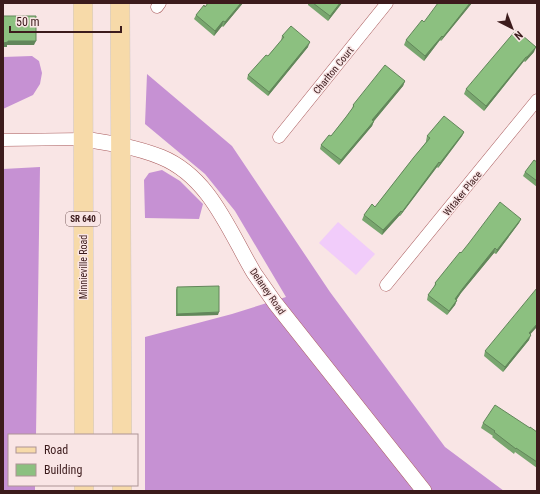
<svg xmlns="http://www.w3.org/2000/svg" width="540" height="494" font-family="'Roboto Condensed',sans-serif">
	<rect width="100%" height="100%" fill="#f9e5e5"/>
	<!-- green -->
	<path fill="#f1ccfa" d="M 338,222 L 375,254 L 356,275 L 319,243 Z"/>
	<!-- forest -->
	<path fill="#c691d3" d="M 32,56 L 39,61 L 42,73 L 40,84 L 33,95 L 3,109 L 3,57 Z
		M 147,74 L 232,146 L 330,292 L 445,447 L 504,491 L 145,491 L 145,337 L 232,314 L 286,297 L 235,211 L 205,174 L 145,124 Z
		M 40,167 L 36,435 L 9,435 L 9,485 L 35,485 L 35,491 L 3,491 L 3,169 Z
		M 162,170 L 180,181 L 203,204 L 199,219 L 145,218 L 144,180 L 149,173 Z"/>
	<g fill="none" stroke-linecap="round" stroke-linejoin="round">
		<defs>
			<path id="minor" d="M 157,7 L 160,3
				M 279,137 L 387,3
				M 3,140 L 84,139
				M 386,285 L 537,100"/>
			<path id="tertiary" d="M 84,139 C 110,143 136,147 161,157 C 210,177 229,231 254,273 C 261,283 268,293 275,303 L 424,491"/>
			<path id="primary" d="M 83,3 L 84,435
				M 120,3 L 122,435
				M 84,485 L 84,491
				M 122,491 L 122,485"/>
		</defs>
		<!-- minor casing -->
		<use href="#minor" stroke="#aa5b5c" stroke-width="13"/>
		<!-- tertiary casing -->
		<use href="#tertiary" stroke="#aa5b5c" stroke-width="16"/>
		<!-- primary casing -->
		<use href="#primary" stroke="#d0c8c9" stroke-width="20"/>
		<!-- minor -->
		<use href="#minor" stroke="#fff" stroke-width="12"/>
		<!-- tertiary -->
		<use href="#tertiary" stroke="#fff" stroke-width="15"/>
		<!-- primary -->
		<use href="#primary" stroke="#f7daa9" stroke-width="19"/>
	</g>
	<!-- wall -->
	<path fill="#78a56e" d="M 208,3 L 243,3 L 223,27 L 222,26 L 214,36 L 194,19 L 196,15 L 205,7 Z
		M 308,3 L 342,3 L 328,21 L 308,5 Z
		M 472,3 L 441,41 L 440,40 L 424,61 L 404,45 L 406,40 L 424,22 Z
		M 282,36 L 308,47 L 268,96 L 247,79 L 248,75 L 268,56 L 281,41 Z
		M 534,52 L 525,62 L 524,61 L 484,111 L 464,94 L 466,89 Z
		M 405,81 L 403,86 L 374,121 L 372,126 L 339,165 L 320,149 L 321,145 L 331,136 L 346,117 L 352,110 L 353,105 Z
		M 464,132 L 462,136 L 438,168 L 437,167 L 400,216 L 399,216 L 382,235 L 362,220 L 364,215 L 375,207 L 426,142 L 426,141 L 427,136 Z
		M 537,161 L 537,187 L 523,176 L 525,172 Z
		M 521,219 L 519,223 L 496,254 L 494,253 L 461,293 L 456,300 L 457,300 L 455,305 L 447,315 L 427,300 L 428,295 L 434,288 L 435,283 L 461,253 Z
		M 177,287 L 218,315 L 176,316 L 176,290 Z
		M 530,334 L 529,340 L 503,372 L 484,356 L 485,351 Z
		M 483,423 L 530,428 L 537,432 L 537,468 L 515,452 L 514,454 L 492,437 L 493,436 L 481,428 Z"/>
	<!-- shaded-wall -->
	<path fill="#62865a" d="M 241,3 L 243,3 L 223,27 L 225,22 Z
		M 340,3 L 342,3 L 328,21 L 330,16 Z
		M 470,3 L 472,3 L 441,41 L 443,37 Z
		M 223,21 L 222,26 L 214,36 L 215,31 Z
		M 442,36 L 440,40 L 424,61 L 425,56 Z
		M 8,41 L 36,41 L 34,45 L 7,45 L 7,47 L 3,47 L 3,43 Z
		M 310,42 L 308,47 L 268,96 L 269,92 Z
		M 536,47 L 534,52 L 525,62 L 527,57 Z
		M 526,57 L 524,61 L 484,111 L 486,106 Z
		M 405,81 L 403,86 L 374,121 L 372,126 L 339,165 L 341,160 L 372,120 Z
		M 464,132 L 462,136 L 438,168 L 440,163 Z
		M 439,162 L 437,167 L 400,216 L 402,212 Z
		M 401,211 L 399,216 L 382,235 L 383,230 Z
		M 521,219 L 519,223 L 496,254 L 497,250 Z
		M 495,248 L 494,253 L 461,293 L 454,304 L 455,299 L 463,288 Z
		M 457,300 L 455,305 L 447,315 L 449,311 Z
		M 219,312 L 218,315 L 176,316 L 177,314 Z
		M 537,324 L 537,327 L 527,338 L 529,333 Z
		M 531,335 L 529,340 L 503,372 L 505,367 Z"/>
	<!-- building -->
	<path fill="#8cc080" stroke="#62865a" d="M 208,3 L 241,3 L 225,22 L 223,21 L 215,31 L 196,15 L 204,5 L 205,7 Z
		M 313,3 L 340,3 L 330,16 Z
		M 438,3 L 470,3 L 443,37 L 442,36 L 425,56 L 406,40 L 422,20 L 424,22 Z
		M 3,16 L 36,16 L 36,41 L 8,41 L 8,42 L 3,43 Z
		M 291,26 L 310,42 L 269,92 L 248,75 L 266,55 L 268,56 L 284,37 L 282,36 Z
		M 516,30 L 536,47 L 527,57 L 526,57 L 486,106 L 466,89 Z
		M 385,65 L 405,81 L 372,120 L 374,121 L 341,160 L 321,145 L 329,135 L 331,136 L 346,117 L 354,106 L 353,105 Z
		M 444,116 L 464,132 L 440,163 L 439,162 L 402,212 L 401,211 L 383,230 L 364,215 L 372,204 L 375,207 L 414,157 L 430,138 L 427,136 Z
		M 534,160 L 537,162 L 537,161 L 537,181 L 525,172 Z
		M 500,202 L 521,219 L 497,250 L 495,248 L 463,288 L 455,299 L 457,300 L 449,311 L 428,295 L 436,284 L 435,283 L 460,252 L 461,253 L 469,243 Z
		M 219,286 L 219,312 L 177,314 L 177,287 Z
		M 537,288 L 537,324 L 529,333 L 531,335 L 505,367 L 485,351 Z
		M 495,405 L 530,428 L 530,427 L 537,432 L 537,462 L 516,448 L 516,449 L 494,432 L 495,431 L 483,423 Z"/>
	<g text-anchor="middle" stroke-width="3" stroke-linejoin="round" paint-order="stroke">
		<!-- shield labels -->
		<rect fill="#f9e5e5" stroke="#755858" stroke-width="1" x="66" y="212" width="34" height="14" rx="3"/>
		<g font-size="9" font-weight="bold" fill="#3c1b1c">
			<text x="83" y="222">SR 640</text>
		</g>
		<!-- street labels -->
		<g font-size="10" fill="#3c1b1c" stroke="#f9e5e5">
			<text transform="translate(333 70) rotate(-51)" y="4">Charlton Court</text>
			<text transform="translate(462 193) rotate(-51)" y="4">Witaker Place</text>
			<text transform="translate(83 267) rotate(-90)" y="4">Minnieville Road</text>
			<text transform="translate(268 291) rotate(55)" y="4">Delaney Road</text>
		</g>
	</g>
	<!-- border -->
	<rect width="540" height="494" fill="none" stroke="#3c1b1c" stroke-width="8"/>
	<!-- legend -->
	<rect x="8" y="434" width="130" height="52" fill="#f9e5e5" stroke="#ad9495"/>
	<rect x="16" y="447" width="20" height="6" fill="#f7daa9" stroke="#ad9495"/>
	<text x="44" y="454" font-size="12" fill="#3c1b1c">Road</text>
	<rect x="16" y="464" width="20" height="12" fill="#8cc080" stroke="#ad9495"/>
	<text x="44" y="474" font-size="12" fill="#3c1b1c">Building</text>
	<!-- north arrow -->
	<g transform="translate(512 28) rotate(138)" stroke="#f9e5e5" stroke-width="3" paint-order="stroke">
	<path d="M0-3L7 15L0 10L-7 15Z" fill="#3c1b1c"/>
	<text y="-6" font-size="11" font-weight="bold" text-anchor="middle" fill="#3c1b1c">N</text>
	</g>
	<!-- scale -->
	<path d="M10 26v6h111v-6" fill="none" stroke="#3c1b1c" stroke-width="2"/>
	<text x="16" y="26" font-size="12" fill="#3c1b1c" stroke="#f9e5e5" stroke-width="3" paint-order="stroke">50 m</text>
</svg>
